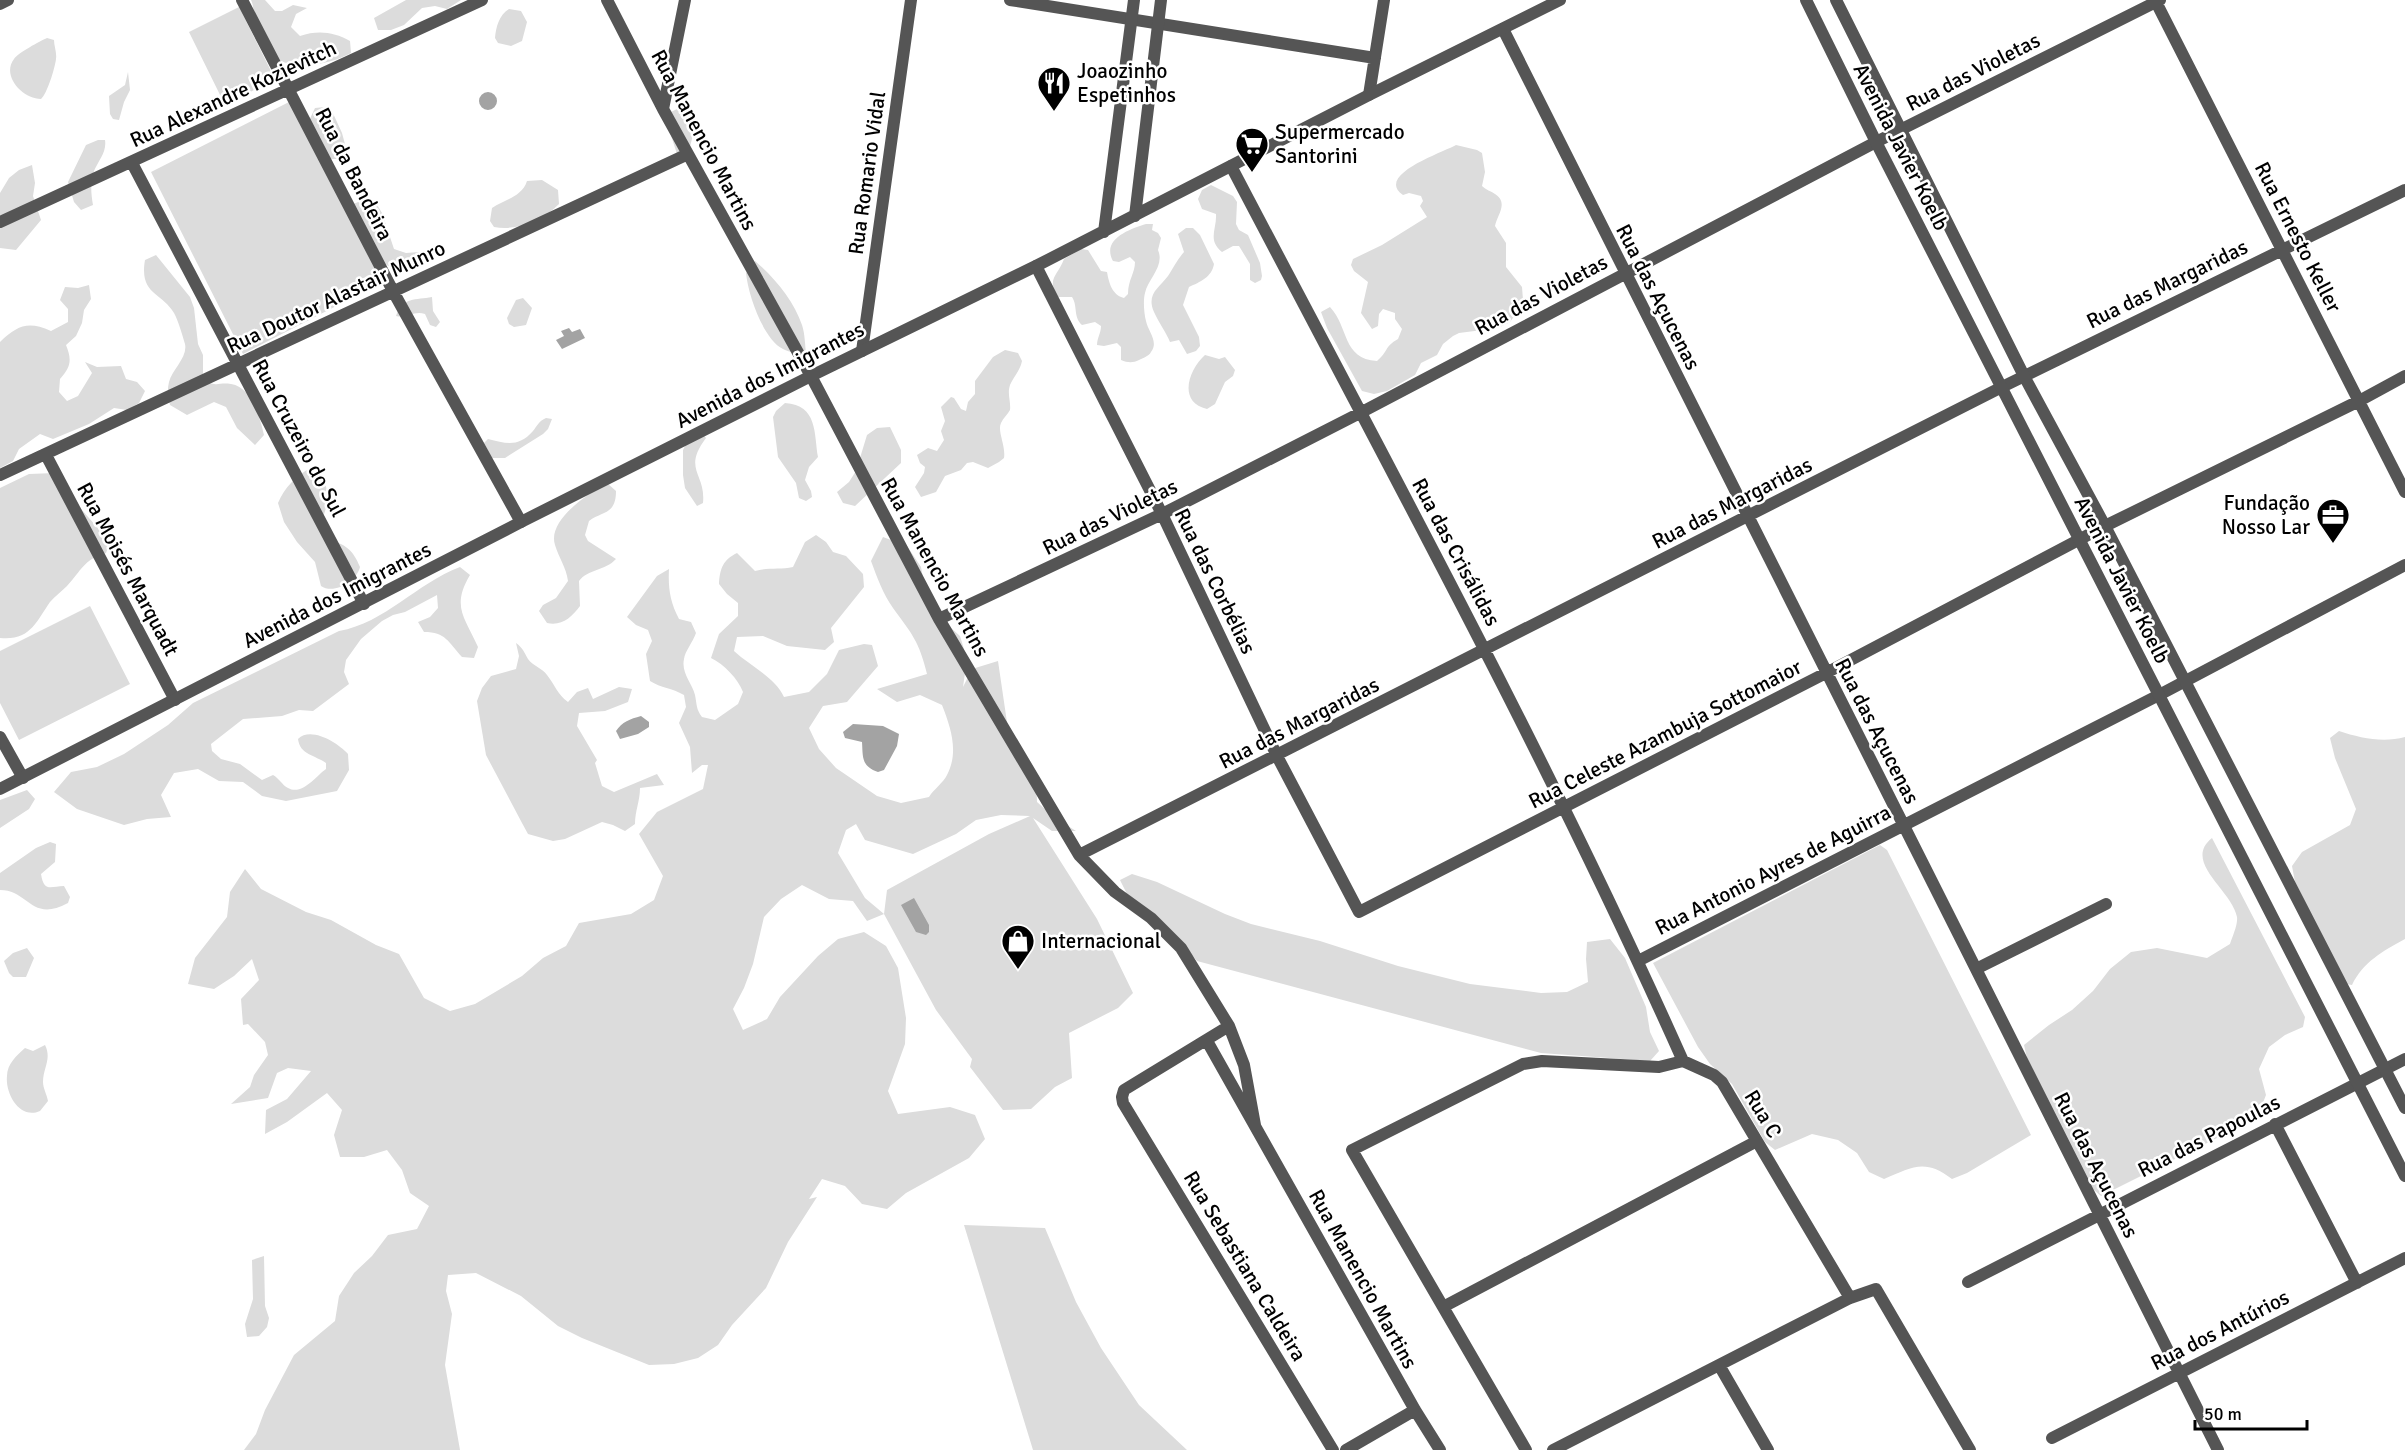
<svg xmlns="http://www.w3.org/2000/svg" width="2405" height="1450" font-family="Signika,sans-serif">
	<rect width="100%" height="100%" fill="#fff"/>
	<!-- green -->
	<path fill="#dcdcdc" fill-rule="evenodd" d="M 251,0 L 265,0 L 275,11 L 282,11 L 293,5 L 307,8 L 296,14 L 291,27 L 300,36 C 318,30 334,32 350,41 L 351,53 C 332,64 287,74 271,53 C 265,44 258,28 255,18 C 253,12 254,6 251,0 Z
		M 406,0 L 461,0 L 447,9 L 435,6 L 422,8 L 404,25 L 391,30 L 378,30 L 374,18 Z
		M 239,7 L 275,79 L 225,105 L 189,32 Z
		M 509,9 L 521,11 L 527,22 L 522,41 L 511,46 L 498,43 L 495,38 C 496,27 499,15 509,9 Z
		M 47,38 L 54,40 C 54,46 57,53 56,59 C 55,68 47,94 41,99 C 23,99 1,76 14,59 C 18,53 40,41 47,38 Z
		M 128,72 L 130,90 L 124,102 L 119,120 L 113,119 L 110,114 L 109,96 L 125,85 Z
		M 291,101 L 383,282 L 243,354 L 151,172 Z
		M 683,106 L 689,107 C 698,123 693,134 689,151 L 677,154 L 667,123 L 671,112 Z
		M 325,107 L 331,109 L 342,133 L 349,159 L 330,159 L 307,125 L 315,108 Z
		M 98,140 L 105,140 C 107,152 98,161 94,171 C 90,182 91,194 93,205 L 81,210 L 74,202 L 68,182 L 86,145 Z
		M 1456,145 L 1477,150 L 1482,153 L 1485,172 L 1482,186 C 1486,190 1491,191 1495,194 C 1509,203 1497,215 1495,226 L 1506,243 L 1506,267 L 1522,287 L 1523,300 L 1518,311 L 1510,322 L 1498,328 L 1459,333 L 1453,336 L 1443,344 L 1437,355 L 1421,363 L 1415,375 L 1387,391 L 1374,394 L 1362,391 L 1327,328 L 1321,312 L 1330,307 C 1349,327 1342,359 1377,361 C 1388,352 1384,347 1398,339 L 1402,329 L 1395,319 L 1395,313 L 1383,309 L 1379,314 L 1378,326 L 1372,329 L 1361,313 L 1368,282 L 1354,271 L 1351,265 L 1353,259 L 1382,245 L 1427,217 L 1420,206 L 1423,201 L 1421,196 L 1409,193 L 1403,195 C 1374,175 1444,152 1456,145 Z
		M 32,165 L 35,183 L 33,196 L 41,220 L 16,250 L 0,248 L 0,193 L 9,178 L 19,170 Z
		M 542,180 L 558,190 L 559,204 C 542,221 518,231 494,227 L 490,221 L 492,208 C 505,199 522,197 527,181 Z
		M 1211,185 L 1233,196 L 1237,202 L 1236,224 L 1239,230 L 1248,235 L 1260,263 L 1262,276 L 1261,280 L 1255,283 L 1250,280 L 1250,264 L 1239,246 L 1233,246 L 1222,252 C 1207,240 1217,229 1216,214 L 1202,209 L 1198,199 L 1202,190 Z
		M 363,200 L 376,203 L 382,213 L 394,249 L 406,253 L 419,252 L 423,263 C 380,289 367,235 351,205 Z
		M 1146,224 L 1153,224 L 1152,230 L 1158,233 L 1161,238 L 1158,250 C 1165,266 1148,279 1145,293 C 1143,300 1144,314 1146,321 C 1148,331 1159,342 1151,352 C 1149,356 1143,358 1139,360 C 1133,363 1128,363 1121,360 L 1121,347 L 1117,343 L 1104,346 L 1097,345 C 1097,338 1101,333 1101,326 L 1095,322 L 1082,325 C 1073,317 1078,306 1072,297 L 1058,297 C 1046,278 1058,276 1064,259 L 1081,249 L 1088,250 L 1101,271 L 1107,272 C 1109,283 1112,295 1124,298 L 1128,294 C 1128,280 1135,273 1135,262 L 1130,257 L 1119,262 L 1113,261 C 1101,239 1130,229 1146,224 Z
		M 1186,228 L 1193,228 L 1200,235 L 1214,264 C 1212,277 1200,282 1189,287 L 1183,305 L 1199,337 L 1200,346 L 1196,351 L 1187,354 L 1179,340 L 1170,342 C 1166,332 1159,323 1154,312 C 1146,294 1159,288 1168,276 C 1174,267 1177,260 1184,252 L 1178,234 Z
		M 156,255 L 190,297 L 194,308 L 198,344 L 203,355 L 203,380 C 219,388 217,382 231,384 C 252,387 260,418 264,435 L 255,445 L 237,428 L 226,407 L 214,402 L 187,415 L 170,405 C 168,397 167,390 169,382 C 172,370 188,357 185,344 C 183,337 178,320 174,313 C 162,292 139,295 145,260 Z
		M 755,261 C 774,277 794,301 802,325 C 805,334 805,345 806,353 C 798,353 790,353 783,349 C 763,339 748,294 746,273 Z
		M 89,285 L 91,299 L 84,310 L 82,323 L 76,336 L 66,345 C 72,360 71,367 60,379 L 59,392 L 67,401 L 78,396 L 92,373 L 85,362 L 97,367 L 121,366 L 126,379 L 137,382 L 145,391 L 139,403 L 127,410 L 114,408 L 89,424 L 53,439 L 40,434 L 19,449 L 13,461 L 0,468 L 0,342 C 18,325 28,321 51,331 L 68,322 L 68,309 L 60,300 L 65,287 L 78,288 Z
		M 432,297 L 433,311 L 440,322 L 436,327 L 430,325 L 425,314 C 414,310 406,319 396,316 C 402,297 416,300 432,297 Z
		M 523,298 L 532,308 L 526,325 L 514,327 L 509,324 L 507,318 L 516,300 Z
		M 1005,350 L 1018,353 L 1022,361 C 1020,371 1014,376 1010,385 C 1007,394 1011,401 1010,410 C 1008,414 1003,418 1001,423 C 997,431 1006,446 1004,458 L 999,462 L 988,468 L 973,462 L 967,463 L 961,470 L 945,476 L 936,492 L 921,497 L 915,487 L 924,473 L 925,467 L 920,463 L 917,455 L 928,448 L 937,451 L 944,440 L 941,431 L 945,421 L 941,407 L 951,397 L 954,398 L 961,409 L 966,411 L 968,402 L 975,394 L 975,381 L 993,357 Z
		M 1205,355 L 1219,359 L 1225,357 L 1235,370 L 1233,376 L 1225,382 L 1215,404 L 1207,409 C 1177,402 1189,369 1205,355 Z
		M 785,403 C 818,405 814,434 818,457 L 809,467 L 805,480 L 811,491 L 812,497 L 806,501 L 799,498 L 796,483 L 778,457 L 773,417 L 776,411 Z
		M 546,418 L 552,419 L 548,429 L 543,434 L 505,458 L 492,458 L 484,443 L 488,439 C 507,444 519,447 533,431 C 537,426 539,421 546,418 Z
		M 890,427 L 901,450 L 901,463 L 855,506 L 843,503 L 837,492 L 849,482 L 856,471 L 867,435 L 877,428 Z
		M 702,433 L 706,438 C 682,470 706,473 703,503 L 697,506 L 685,488 L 683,475 L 683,450 L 686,444 Z
		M 310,468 L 317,469 C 330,487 330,501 322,519 L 328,540 C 346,544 353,550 360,567 C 357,581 334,595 321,586 L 315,562 L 297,542 L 284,522 L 278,503 C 285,487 295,477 310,468 Z
		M 55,473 L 75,502 L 110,542 L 106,553 C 83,560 82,570 67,586 C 62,591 55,596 50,602 C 36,622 30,641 0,638 L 0,488 L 29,474 Z
		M 607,483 L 616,491 C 616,515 602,511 589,521 L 585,535 L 588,541 L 616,559 C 605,571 588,569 579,581 L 580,606 C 571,618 562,626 547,623 L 539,611 L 543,605 L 556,598 L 568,581 C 566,567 559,558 555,545 C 547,520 589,493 607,483 Z
		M 816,535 L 826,542 L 833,552 L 846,556 L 863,574 L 864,587 L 831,628 L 834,642 L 825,650 L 787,646 L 763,636 L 737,637 L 734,651 C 750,666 775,677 784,697 L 809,692 L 827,674 L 839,650 L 864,644 L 872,645 L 878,666 L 847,702 L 823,706 L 809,728 L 819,749 L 836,768 L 877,796 L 901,803 L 929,797 C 934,789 943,783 947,775 C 959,752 951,728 942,705 L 920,695 L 897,702 L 877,689 L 927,674 C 919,641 912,634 893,608 C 883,594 877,577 871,561 L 883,537 L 907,546 L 921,567 L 926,594 L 941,619 L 960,636 L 967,659 L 963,687 L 972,669 L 998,661 L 1009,736 L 1036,778 L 1037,802 L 1055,818 L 1076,831 L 1052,831 L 1033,818 L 1097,919 L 1133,993 L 1118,1008 L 1069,1033 L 1072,1078 L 1055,1087 L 1031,1109 L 1003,1110 L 970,1067 L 972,1059 L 936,1010 L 884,914 L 867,921 L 853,901 L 829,899 L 802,885 L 781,899 L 764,917 L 753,964 L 744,988 L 733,1009 L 743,1030 L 767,1019 L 780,997 L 818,956 L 838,939 L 864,932 L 886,946 L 898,968 L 906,1018 L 905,1044 L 888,1091 L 898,1114 L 950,1107 L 975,1115 L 985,1139 L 969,1158 L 906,1193 L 887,1209 L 862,1204 L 845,1186 L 822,1179 L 809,1199 L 817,1197 L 788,1242 L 766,1288 L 732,1325 L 718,1345 L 698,1358 L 674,1364 L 649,1365 L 582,1338 L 558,1326 L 521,1296 L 476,1273 L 448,1275 L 446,1291 L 452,1314 L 445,1365 L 460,1450 L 244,1450 L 256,1434 L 265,1410 L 294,1355 L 335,1321 L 339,1296 L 354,1273 L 372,1256 L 388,1235 L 417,1229 L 429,1206 L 410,1193 L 402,1170 L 387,1150 L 364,1157 L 340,1157 L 334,1135 L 342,1110 L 327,1093 L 287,1122 L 265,1134 L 266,1110 L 287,1099 L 311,1071 L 288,1068 L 277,1073 L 268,1098 L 231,1104 L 250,1087 L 254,1075 L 268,1055 L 265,1042 L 248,1024 L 243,1025 L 241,999 L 259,980 L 252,959 L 234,976 L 214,989 L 188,984 L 195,958 L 227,917 L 230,892 L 245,869 L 261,889 L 306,912 L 331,920 L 376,945 L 399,954 L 424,998 L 450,1011 L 475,1004 L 522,976 L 543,958 L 566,946 L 579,923 L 631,914 L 654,900 L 663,876 L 639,834 L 657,812 L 703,789 L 708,765 L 702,765 L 692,773 L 690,747 L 679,723 L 686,707 L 684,695 C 672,688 661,688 650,681 L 646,654 L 652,641 L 648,630 L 636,625 L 627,617 L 657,576 L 669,569 C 668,588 670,602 679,619 L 691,622 L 696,633 C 693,642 685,651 684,659 C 681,673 692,683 695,695 C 697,705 696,709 702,717 L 715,720 L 738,704 L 743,692 C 738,679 724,664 711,658 L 719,634 L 738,616 L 738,603 L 727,594 L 719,584 C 720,568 723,560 737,553 L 755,571 C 768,567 780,570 793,567 L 805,542 ZM 1001,815 L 1030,816 L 989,834 L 887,890 L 884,914 L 865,898 L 838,853 L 846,830 L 856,824 L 865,840 L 913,854 L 956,834 L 976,820 Z
		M 460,567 L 470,575 C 451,607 465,617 478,647 L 474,658 L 462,657 C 448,642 446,632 424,632 L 418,622 L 430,617 L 438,608 L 437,595 L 405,612 L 393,615 L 382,621 L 361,639 L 346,660 L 344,672 L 349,684 L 313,711 L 299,710 L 282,716 L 243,719 L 211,744 L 212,751 L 221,759 L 240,764 L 262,780 L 273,775 C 279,778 282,785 288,788 C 302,796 316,776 326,769 L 326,763 C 315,755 300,755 298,739 C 311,726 338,743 348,754 L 349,770 L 337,791 L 286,801 L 262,796 L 243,782 L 219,781 L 198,769 L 174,773 L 161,795 L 171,817 L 147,819 L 124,825 L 77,809 L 54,792 L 71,772 L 97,767 L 124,754 L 168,725 L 193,703 L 339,631 C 385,623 417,583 460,567 Z
		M 90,606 L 130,684 L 19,740 L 0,703 L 0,651 Z
		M 516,643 C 523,648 524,652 528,659 C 533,666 542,668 547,675 C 555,685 557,694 568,702 L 577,692 L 588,688 L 593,699 L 619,687 L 632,689 L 628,702 L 605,711 L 579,713 L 577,726 L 597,760 L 595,763 L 602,786 L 614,792 L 657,774 L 664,785 L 640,788 C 640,801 635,811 635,824 L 625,831 L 613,825 L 602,822 L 565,839 L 553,841 L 528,834 L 522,823 L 486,755 L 477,701 L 482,688 L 491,676 L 516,669 L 519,656 Z
		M 2339,731 C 2360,738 2383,743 2405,737 L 2405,939 C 2383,951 2363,962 2352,985 L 2346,984 L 2295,882 L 2292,866 L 2302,852 L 2350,825 L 2356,809 L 2335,758 L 2330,738 Z
		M 27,790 L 35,799 L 29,809 L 0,828 L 0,800 Z
		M 2212,838 L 2305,1017 L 2303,1027 L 2285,1035 L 2269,1047 L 2259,1069 L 2266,1095 L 2257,1118 L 2101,1196 L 2094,1190 L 2079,1164 L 2027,1058 L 2024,1045 L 2049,1025 L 2072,1010 L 2093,991 L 2110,969 L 2131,952 L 2157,948 L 2207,958 L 2230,944 C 2232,937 2238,925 2237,917 C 2232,890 2182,862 2212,838 Z
		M 50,842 L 56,844 L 55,862 L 41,874 C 44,893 51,886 64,886 L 70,897 L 68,903 C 31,923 29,890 0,890 L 0,873 L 36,848 Z
		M 1880,845 L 1887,850 L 2031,1135 L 1967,1173 L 1952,1179 C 1925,1158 1912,1167 1884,1179 L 1869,1172 L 1857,1153 L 1838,1140 L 1812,1134 L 1775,1150 L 1765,1142 L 1732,1084 L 1710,1064 L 1698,1047 L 1653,963 Z
		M 1132,874 L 1157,882 L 1225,914 L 1251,924 L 1320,941 L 1398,966 L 1470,984 L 1541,993 L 1567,992 L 1588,982 L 1586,959 L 1587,942 L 1610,939 L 1625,958 L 1646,1007 L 1650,1032 L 1659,1051 L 1650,1061 L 1541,1053 L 1197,961 L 1182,943 L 1127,894 L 1120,880 Z
		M 27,948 L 34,958 L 26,977 L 13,977 L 9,973 L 4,961 L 13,953 Z
		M 45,1045 C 52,1059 43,1068 43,1082 C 43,1088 47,1095 48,1101 L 40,1111 C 20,1120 5,1094 7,1076 C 7,1064 17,1055 25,1048 L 33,1051 Z
		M 964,1225 L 1045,1228 L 1076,1302 L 1101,1348 L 1139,1405 L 1187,1450 L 1033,1450 Z
		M 264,1256 L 265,1306 L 269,1318 L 267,1327 L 259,1336 L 247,1337 L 245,1324 L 253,1299 L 252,1260 Z"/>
	<!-- water -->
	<path fill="#a3a3a3" d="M479 101a9 9 0 1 1 18 0a9 9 0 1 1-18 0Z
		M 569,328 L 572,332 L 580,329 L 585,338 L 562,349 L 556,340 L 564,336 L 561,331 Z
		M 641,716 L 649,722 L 649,727 L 638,734 L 620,739 L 616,731 C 622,722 630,719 641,716 Z
		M 853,724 L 883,726 L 899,734 L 897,746 L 884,770 L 878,772 C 861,766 863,757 862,742 L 845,738 L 843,732 Z
		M 914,898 L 929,925 L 929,932 L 926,935 L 916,932 L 901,905 Z"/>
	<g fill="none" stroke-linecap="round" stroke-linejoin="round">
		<!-- minor -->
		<path stroke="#555" stroke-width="12" d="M 242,0 L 394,293 L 521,522
			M 607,0 L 663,109 L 811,376 L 939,619 L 1079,855 L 1115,892 L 1151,918 L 1181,948 L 1229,1026 L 1244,1065 L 1255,1125
			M 1010,0 L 1375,58
			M 2155,0 L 2405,492
			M 0,4 L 8,0
			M 1503,29 L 2218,1450
			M 1369,95 L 1384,0
			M 663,109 L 685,0
			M 132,163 L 364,604
			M 1231,166 C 1386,462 1547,756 1683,1061 L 1714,1075 L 1722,1082 L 1850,1298
			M 0,222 L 482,0
			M 1036,266 L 1162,514 L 1277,756 L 1359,912 L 1826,673 L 2105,526 L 2359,401 L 2405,376
			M 862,351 L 911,0
			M 46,455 L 175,700
			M 0,475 L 688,154
			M 939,619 L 1162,514 L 1360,413 L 1876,142 L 2160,0
			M 0,737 L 23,778
			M 1079,855 L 2002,387 L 2405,190
			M 1638,961 L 2159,695 L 2405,565
			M 1976,969 L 2106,904
			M 1229,1026 L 1124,1090 L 1122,1097 L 1123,1103 L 1333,1450
			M 1207,1041 L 1415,1410 L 1440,1450
			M 2275,1124 L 2357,1283
			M 1968,1282 L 2405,1059
			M 1443,1307 L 1757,1141
			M 1719,1365 L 1768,1450
			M 2052,1438 L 2405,1258
			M 1346,1450 L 1415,1410
			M 1526,1450 L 1352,1150 L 1523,1064 L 1542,1061 L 1659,1067 L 1683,1061
			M 1553,1450 L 1850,1298 L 1876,1289 L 1970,1450"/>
		<!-- tertiary -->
		<path stroke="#555" stroke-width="12" d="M 1806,0 L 1876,142 L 2405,1176
			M 1836,0 L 2024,376 L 2105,526 L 2405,1108
			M 1135,216 L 1161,0
			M 1104,232 L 1134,0
			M 0,789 L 521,522 L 811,376 L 1036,266 L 1369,95 L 1560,0"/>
	</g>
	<!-- icons -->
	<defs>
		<symbol id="restaurant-pin" viewBox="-11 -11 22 30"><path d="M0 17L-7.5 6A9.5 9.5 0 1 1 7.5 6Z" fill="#000" stroke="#fff"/><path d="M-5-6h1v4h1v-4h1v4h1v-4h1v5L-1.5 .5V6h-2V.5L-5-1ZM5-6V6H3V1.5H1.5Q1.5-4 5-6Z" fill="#fff"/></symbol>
		<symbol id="supermarket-pin" viewBox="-11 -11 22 30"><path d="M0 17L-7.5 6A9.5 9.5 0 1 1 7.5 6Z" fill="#000" stroke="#fff"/><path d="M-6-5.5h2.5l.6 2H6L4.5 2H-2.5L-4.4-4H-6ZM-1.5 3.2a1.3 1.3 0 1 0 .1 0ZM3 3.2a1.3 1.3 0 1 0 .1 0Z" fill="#fff"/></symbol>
		<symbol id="office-pin" viewBox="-11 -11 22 30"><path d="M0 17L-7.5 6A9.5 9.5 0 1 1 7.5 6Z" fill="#000" stroke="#fff"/><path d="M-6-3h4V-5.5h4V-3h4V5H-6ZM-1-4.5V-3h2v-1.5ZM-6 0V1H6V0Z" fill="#fff"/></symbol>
		<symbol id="shop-pin" viewBox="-11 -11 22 30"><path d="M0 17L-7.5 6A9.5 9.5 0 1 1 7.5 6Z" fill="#000" stroke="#fff"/><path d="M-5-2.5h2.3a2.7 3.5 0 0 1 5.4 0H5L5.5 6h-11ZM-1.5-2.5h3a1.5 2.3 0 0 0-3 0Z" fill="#fff"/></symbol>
	</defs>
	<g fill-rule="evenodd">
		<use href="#restaurant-pin" x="1035" y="64" width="38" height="52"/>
		<use href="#supermarket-pin" x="1233" y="125" width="38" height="52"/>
		<use href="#office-pin" x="2314" y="496" width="38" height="52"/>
		<use href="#shop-pin" x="999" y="922" width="38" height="52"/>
	</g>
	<g text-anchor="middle" stroke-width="5" stroke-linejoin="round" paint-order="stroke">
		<!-- poi labels -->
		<g font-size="21" fill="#000" stroke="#fff" text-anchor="start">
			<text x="1077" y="78">Joaozinho<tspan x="1077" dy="24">Espetinhos</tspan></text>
			<text x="1275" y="139">Supermercado<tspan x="1275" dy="24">Santorini</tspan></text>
			<text x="2310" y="510" text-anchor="end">Fundação<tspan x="2310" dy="24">Nosso Lar</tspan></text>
			<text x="1041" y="948">Internacional</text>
		</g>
		<!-- street labels -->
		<g font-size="21" fill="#000" stroke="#fff">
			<text transform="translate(1973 72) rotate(-27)" y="7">Rua das Violetas</text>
			<text transform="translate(233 94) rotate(-25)" y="7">Rua Alexandre Kozievitch</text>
			<text transform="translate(704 140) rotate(62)" y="7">Rua Manencio Martins</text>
			<text transform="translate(1901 147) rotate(63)" y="7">Avenida Javier Koelb</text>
			<text transform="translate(867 173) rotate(-82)" y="7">Rua Romario Vidal</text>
			<text transform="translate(354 174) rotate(63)" y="7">Rua da Bandeira</text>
			<text transform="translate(2298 237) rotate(63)" y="7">Rua Ernesto Keller</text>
			<text transform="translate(2167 284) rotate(-26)" y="7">Rua das Margaridas</text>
			<text transform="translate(1541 295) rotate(-28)" y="7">Rua das Violetas</text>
			<text transform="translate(336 297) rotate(-25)" y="7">Rua Doutor Alastair Munro</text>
			<text transform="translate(1658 297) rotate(63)" y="7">Rua das Açucenas</text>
			<text transform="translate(770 375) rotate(-27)" y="7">Avenida dos Imigrantes</text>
			<text transform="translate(299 438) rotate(62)" y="7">Rua Cruzeiro do Sul</text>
			<text transform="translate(1732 503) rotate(-27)" y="7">Rua das Margaridas</text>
			<text transform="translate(1110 517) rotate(-26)" y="7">Rua das Violetas</text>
			<text transform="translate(1456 552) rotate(62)" y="7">Rua das Crisálidas</text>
			<text transform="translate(935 567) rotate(61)" y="7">Rua Manencio Martins</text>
			<text transform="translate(128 569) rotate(62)" y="7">Rua Moisés Marquadt</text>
			<text transform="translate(2122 580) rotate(63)" y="7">Avenida Javier Koelb</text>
			<text transform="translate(1215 581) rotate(64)" y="7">Rua das Corbélias</text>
			<text transform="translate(337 595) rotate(-27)" y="7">Avenida dos Imigrantes</text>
			<text transform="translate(1299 723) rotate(-27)" y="7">Rua das Margaridas</text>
			<text transform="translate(1877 731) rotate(63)" y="7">Rua das Açucenas</text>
			<text transform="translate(1665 734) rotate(-27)" y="7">Rua Celeste Azambuja Sottomaior</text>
			<text transform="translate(1773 870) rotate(-27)" y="7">Rua Antonio Ayres de Aguirra</text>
			<text transform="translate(1763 1114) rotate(59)" y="7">Rua C</text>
			<text transform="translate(2209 1136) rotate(-27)" y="7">Rua das Papoulas</text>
			<text transform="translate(2096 1165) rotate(63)" y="7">Rua das Açucenas</text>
			<text transform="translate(1245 1266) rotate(59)" y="7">Rua Sebastiana Caldeira</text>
			<text transform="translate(1363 1279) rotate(61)" y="7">Rua Manencio Martins</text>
			<text transform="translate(2220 1330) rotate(-27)" y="7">Rua dos Antúrios</text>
		</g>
	</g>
	<!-- scale -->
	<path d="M2195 1420v9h112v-9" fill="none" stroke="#000000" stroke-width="3"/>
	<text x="2204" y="1420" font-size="18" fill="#000000" stroke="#ffffff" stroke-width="4.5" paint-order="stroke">50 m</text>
</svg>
